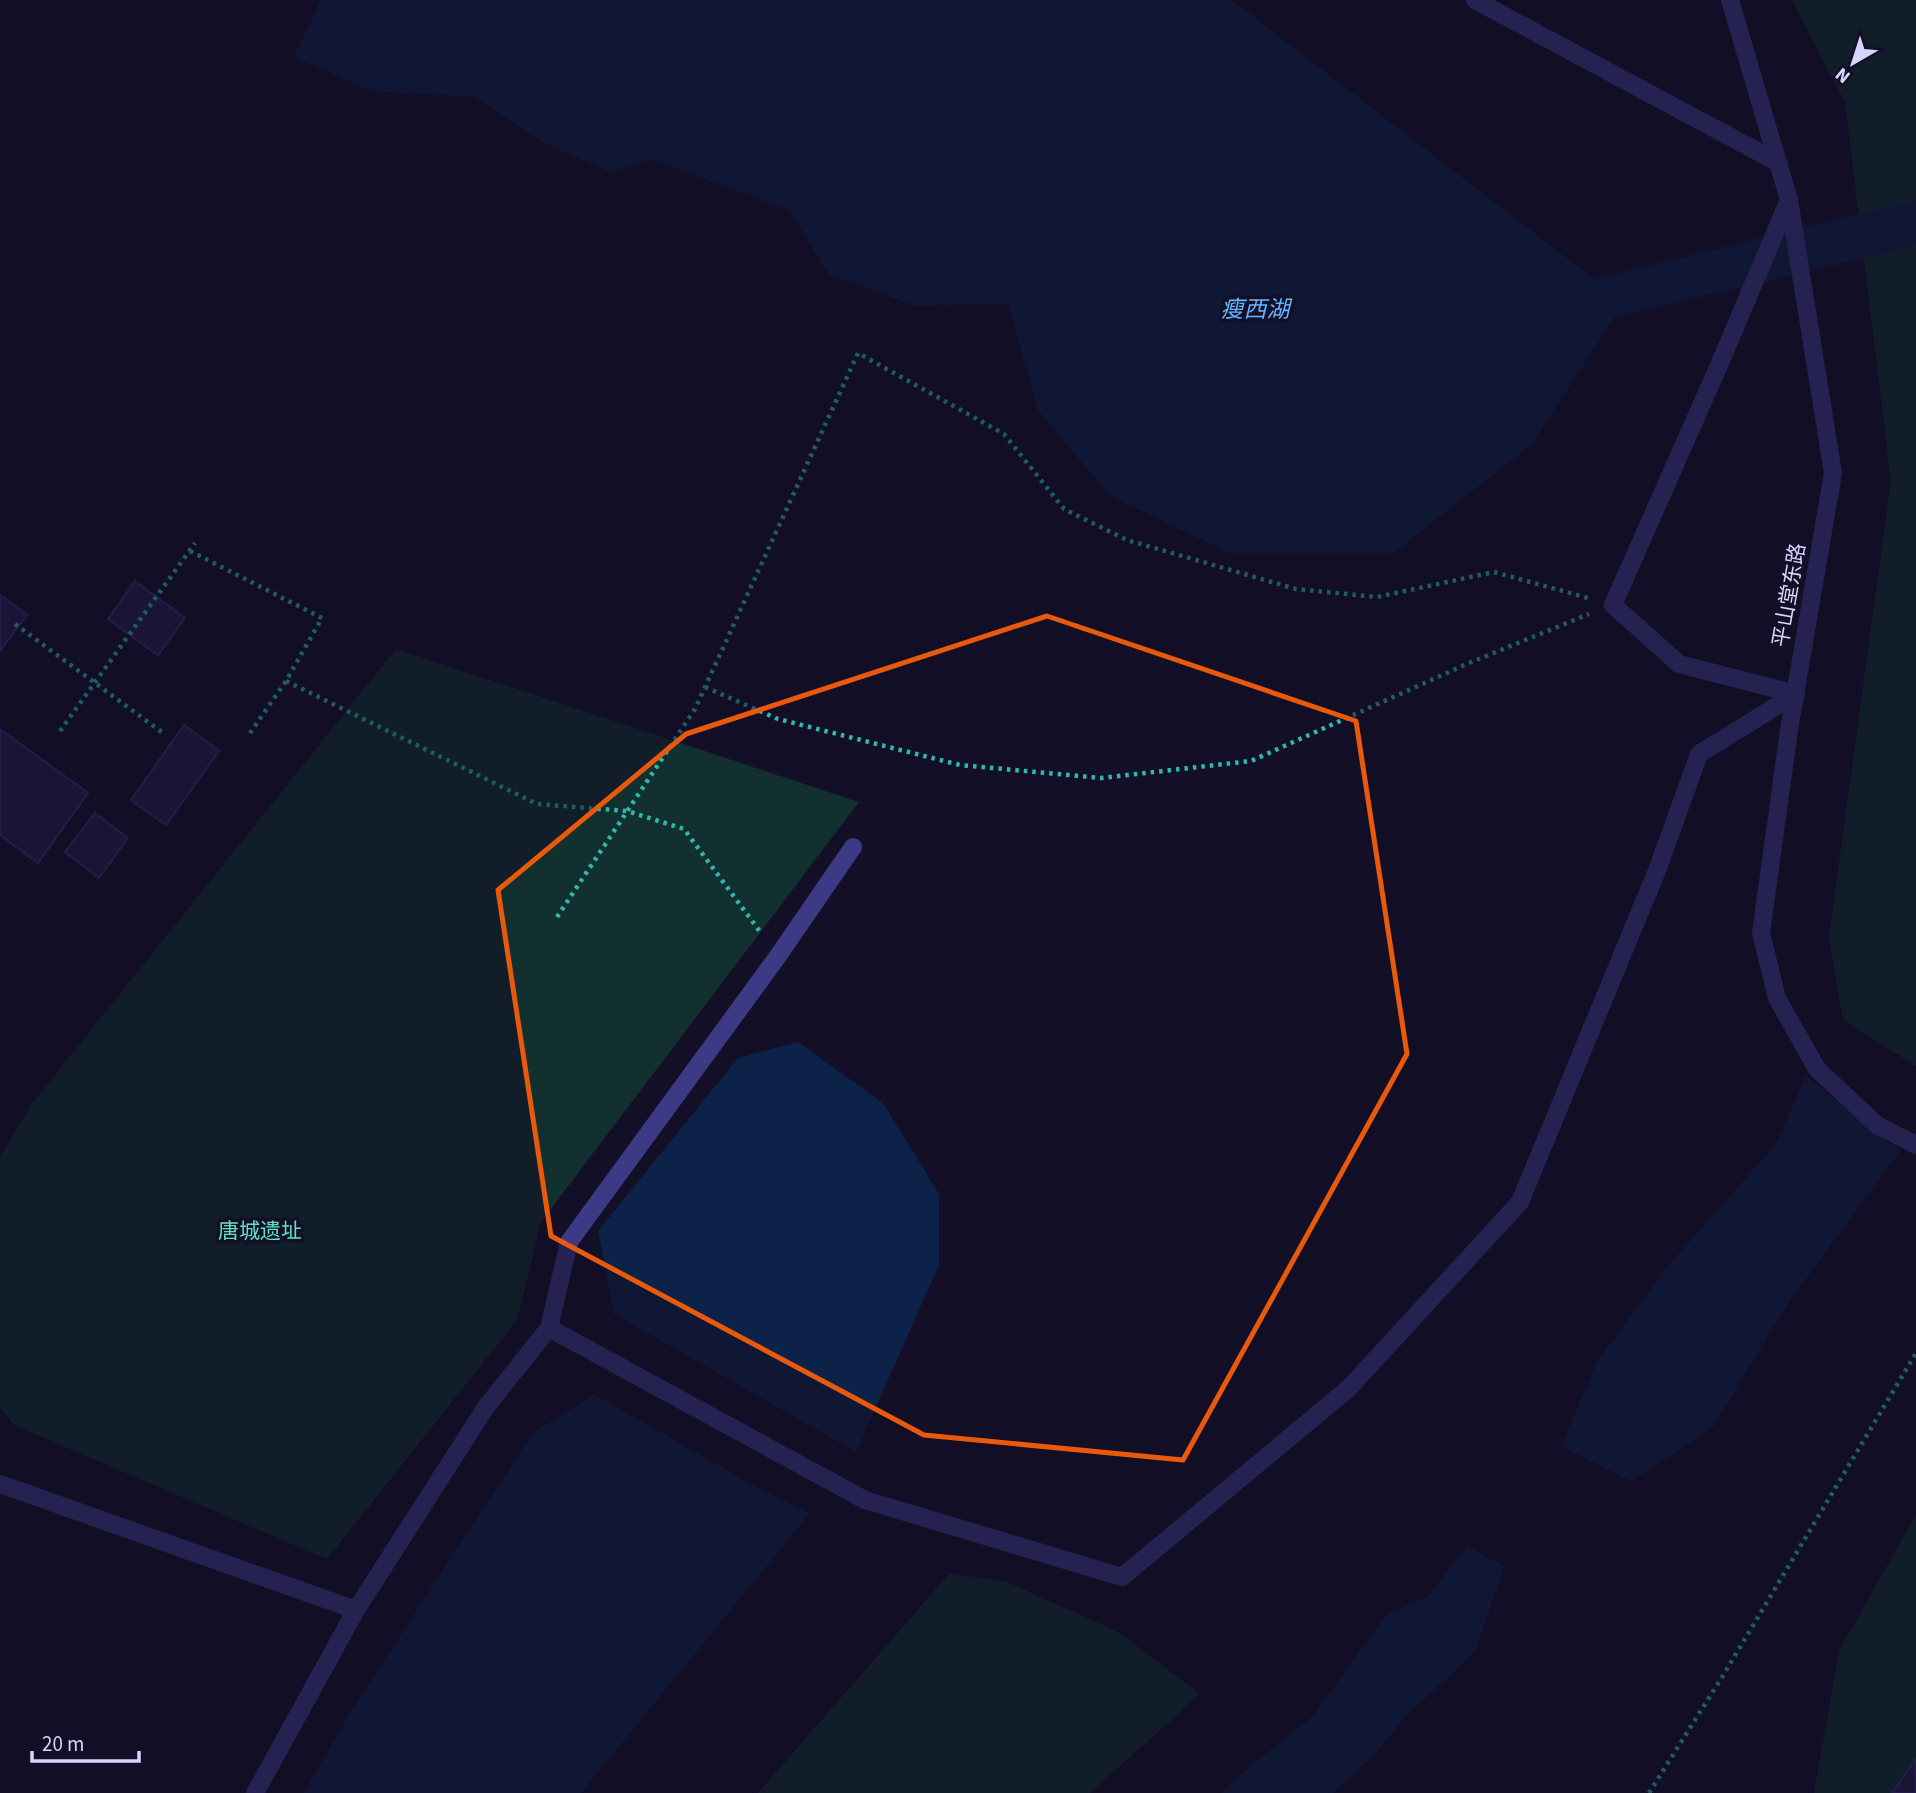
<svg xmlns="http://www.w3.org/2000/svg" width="1916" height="1793" font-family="'Source Sans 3','Noto Sans SC',sans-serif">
	<rect width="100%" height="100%" fill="#130f26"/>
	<!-- green -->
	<path fill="#12302f" d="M 1792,0 L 1916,0 L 1916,1066 L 1843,1020 L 1829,937 L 1891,481 L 1845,102 Z
		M 396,649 L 859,802 L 541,1222 L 517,1320 L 327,1559 L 14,1425 L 0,1408 L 0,1157 L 31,1105 Z
		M 1916,1515 L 1916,1793 L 1814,1793 L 1839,1651 Z
		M 949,1574 L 1005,1581 L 1118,1632 L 1200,1694 L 1090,1793 L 758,1793 Z"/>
	<!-- water -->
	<path fill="#0c2248" d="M 321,0 L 1228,0 L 1237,4 L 1594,279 L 1916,200 L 1916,246 L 1615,317 L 1530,446 L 1393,553 L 1230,553 L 1110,496 L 1038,410 L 1008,303 L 916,306 L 829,274 L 789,210 L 653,160 L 610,172 L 538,140 L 475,97 L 372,91 L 294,57 Z
		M 798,1042 L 883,1103 L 939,1194 L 939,1265 L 856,1452 L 614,1314 L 598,1231 L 738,1058 Z
		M 1806,1076 L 1900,1151 L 1786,1306 L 1713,1427 L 1631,1481 L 1561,1446 L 1597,1362 L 1668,1266 L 1776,1144 Z
		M 594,1394 L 756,1487 L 810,1513 L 581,1793 L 304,1793 L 353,1708 L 532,1434 Z
		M 1467,1546 L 1504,1567 L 1475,1652 L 1408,1714 L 1374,1755 L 1333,1793 L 1221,1793 L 1253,1764 L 1312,1717 L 1387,1614 L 1428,1596 Z"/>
	<!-- building -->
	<path fill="#241b47" stroke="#3b2d73" stroke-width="2" d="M 135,581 L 185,618 L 158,655 L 108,619 Z
		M 0,595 L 27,615 L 0,651 Z
		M 184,725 L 219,751 L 166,825 L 131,800 Z
		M 0,729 L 88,793 L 38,863 L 0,835 Z
		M 95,813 L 128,838 L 99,878 L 65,852 Z
		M 1915,1760 L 1916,1793 L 1892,1793 Z"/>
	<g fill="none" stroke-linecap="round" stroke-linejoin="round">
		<!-- path -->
		<path stroke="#2fb8b0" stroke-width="4.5" stroke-dasharray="3.5 5" stroke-linecap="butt" d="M 190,551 L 322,618 L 286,681 L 248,736
			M 15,624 L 163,733
			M 286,681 L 537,804 L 627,811 L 684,829 L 761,933
			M 705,687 L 778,719 L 960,765 L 1101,778 L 1251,761 L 1469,663 L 1589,614
			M 60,731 L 195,543
			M 557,917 L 695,709 L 858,353 L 1004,434 L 1064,509 L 1127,540 L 1296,589 L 1377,597 L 1494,572 L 1588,598
			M 1649,1793 L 1724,1674 L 1916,1353"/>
		<!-- service -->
		<path stroke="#3d3a85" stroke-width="18" d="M 1475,0 L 1779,163
			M 1613,605 L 1720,363 L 1789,200
			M 549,1328 L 865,1500 L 1122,1577 L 1349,1388 L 1520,1202 L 1658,868 L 1699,754 L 1796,694
			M 255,1793 L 356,1610 L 486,1407 L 549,1328 L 569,1242 L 778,956 L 853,847"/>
		<!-- minor -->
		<path stroke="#3d3a85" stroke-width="18" d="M 1613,605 L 1679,664 L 1796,694
			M 0,1484 L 356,1610"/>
		<!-- tertiary -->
		<path stroke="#3d3a85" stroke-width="18" d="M 1730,0 L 1789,200 L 1833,473 L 1789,730 L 1761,933 L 1777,998 L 1817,1069 L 1877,1125 L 1916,1145"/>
	</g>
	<!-- marked area -->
	<path d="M0 0H1916V1793H0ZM 1047,616 L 1356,721 L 1407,1054 L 1183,1460 L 924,1435 L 551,1236 L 498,890 L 686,734 Z" fill="#130f26" fill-opacity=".55" fill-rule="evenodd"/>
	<path fill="none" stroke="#e8590c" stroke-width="5" stroke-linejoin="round" d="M 1047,616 L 1356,721 L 1407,1054 L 1183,1460 L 924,1435 L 551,1236 L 498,890 L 686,734 Z"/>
	<g text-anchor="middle" stroke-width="7" stroke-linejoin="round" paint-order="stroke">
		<!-- street labels -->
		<g font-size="21" fill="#d9d4ff" stroke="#130f26">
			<text transform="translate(1789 595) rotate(-80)" y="7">平山堂东路</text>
		</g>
		<!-- park labels -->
		<g font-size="21" fill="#5fe0c0" stroke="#130f26">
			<text x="260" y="1238">唐城遗址</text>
		</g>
		<!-- water labels -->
		<g font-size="23" font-style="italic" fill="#62b6ff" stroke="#130f26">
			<text x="1255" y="317">瘦西湖</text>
		</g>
	</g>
	<!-- north arrow -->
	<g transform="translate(1853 63) rotate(219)" stroke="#130f26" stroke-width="5" paint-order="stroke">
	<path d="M0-5L12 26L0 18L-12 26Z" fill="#d9d4ff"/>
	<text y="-10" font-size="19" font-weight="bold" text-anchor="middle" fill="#d9d4ff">N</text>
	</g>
	<!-- scale -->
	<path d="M32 1751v10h107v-10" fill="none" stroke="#d9d4ff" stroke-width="3.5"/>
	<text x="42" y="1751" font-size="21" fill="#d9d4ff" stroke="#130f26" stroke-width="5" paint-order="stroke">20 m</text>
</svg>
